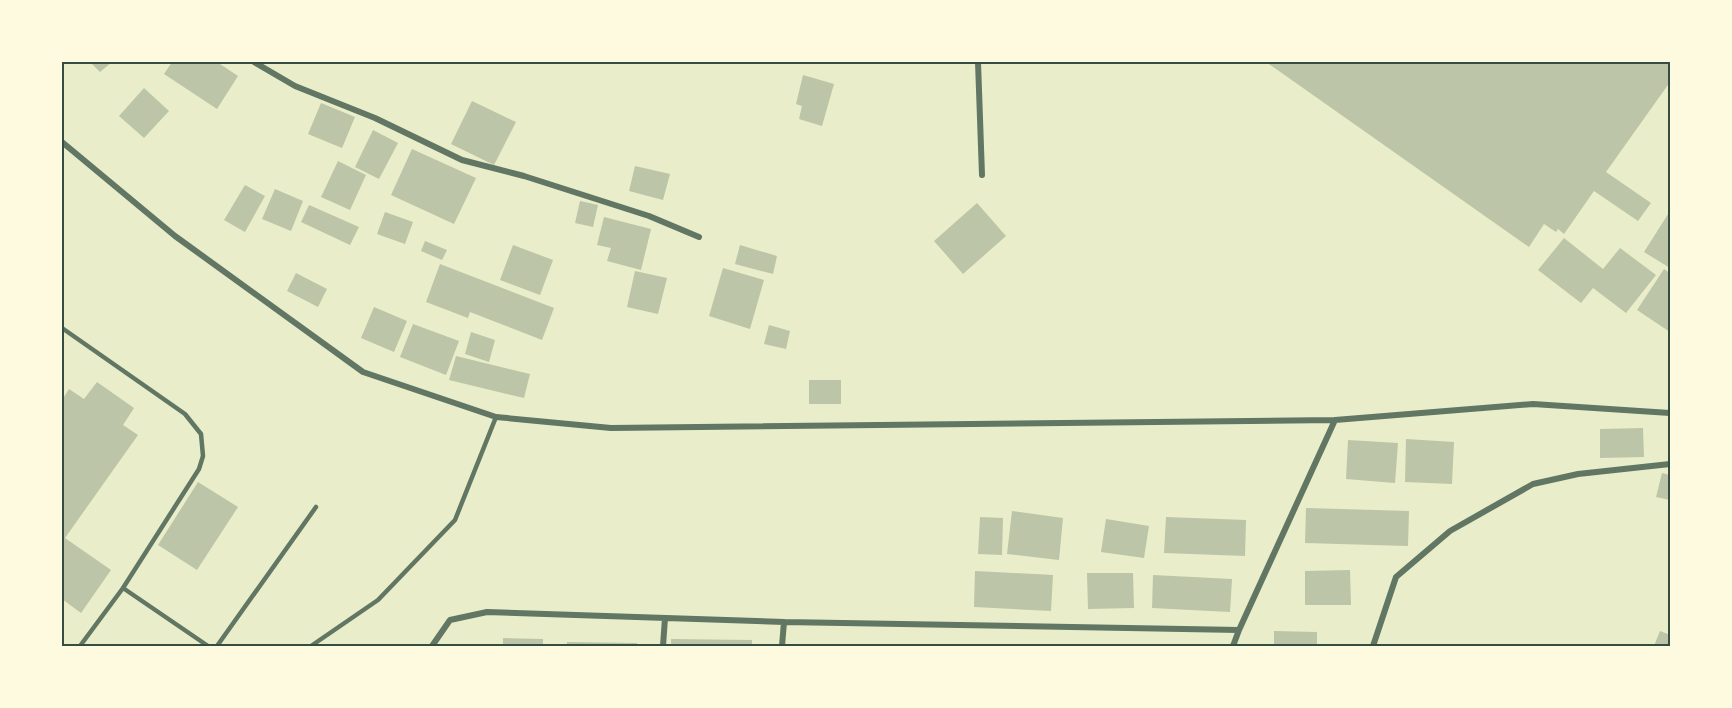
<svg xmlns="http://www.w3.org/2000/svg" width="1732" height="708" font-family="Commissioner,sans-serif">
	<rect width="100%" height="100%" fill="#e9edc9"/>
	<!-- building -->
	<path fill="#bcc5a7" d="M 90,62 L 112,62 L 100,72 Z
		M 172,62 L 217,62 L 238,76 L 217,109 L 164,74 Z
		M 1266,62 L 1670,62 L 1670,82 L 1606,172 L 1651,203 L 1638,221 L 1594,191 L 1564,234 L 1558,229 L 1556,232 L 1544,224 L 1529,247 Z
		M 803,75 L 834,84 L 822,126 L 799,119 L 802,106 L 796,104 Z
		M 144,88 L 169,111 L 144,138 L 119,116 Z
		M 472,101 L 516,122 L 494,165 L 451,144 Z
		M 321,103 L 355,117 L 342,148 L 308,134 Z
		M 373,130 L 398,143 L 379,179 L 355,167 Z
		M 412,149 L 476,178 L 454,224 L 391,195 Z
		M 338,161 L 366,175 L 350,210 L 321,197 Z
		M 635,166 L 670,174 L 663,200 L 629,191 Z
		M 245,185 L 265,196 L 245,232 L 224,220 Z
		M 275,189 L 303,201 L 291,231 L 262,219 Z
		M 580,201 L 598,205 L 593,227 L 575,223 Z
		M 977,203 L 1006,236 L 963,274 L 934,241 Z
		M 309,205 L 359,227 L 350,245 L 301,222 Z
		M 1670,211 L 1670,268 L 1644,252 Z
		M 385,212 L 413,222 L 405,244 L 377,234 Z
		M 604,217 L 651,229 L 641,270 L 607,261 L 611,248 L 597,245 Z
		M 1564,238 L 1603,269 L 1620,248 L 1656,275 L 1626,313 L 1593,288 L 1581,303 L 1538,270 Z
		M 425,241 L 447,250 L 442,260 L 421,251 Z
		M 513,245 L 553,260 L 540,295 L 500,280 Z
		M 740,245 L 777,256 L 773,274 L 735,264 Z
		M 440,264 L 554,308 L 542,340 L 470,312 L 468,318 L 426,302 Z
		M 723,268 L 764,280 L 750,329 L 709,316 Z
		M 1664,269 L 1670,273 L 1670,332 L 1637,310 Z
		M 635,271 L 667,278 L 658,314 L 627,307 Z
		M 296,273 L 327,289 L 318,307 L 287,291 Z
		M 374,307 L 407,321 L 394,352 L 361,338 Z
		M 413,324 L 459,341 L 446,375 L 400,357 Z
		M 769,325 L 790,331 L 786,349 L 764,344 Z
		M 471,332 L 495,340 L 489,362 L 465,354 Z
		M 456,356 L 530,374 L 524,398 L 449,380 Z
		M 809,380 L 841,380 L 841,404 L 809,404 Z
		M 97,382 L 134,408 L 123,425 L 138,435 L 65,538 L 111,570 L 81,613 L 62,599 L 62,400 L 69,389 L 84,399 Z
		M 1643,428 L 1644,457 L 1600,458 L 1600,429 Z
		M 1406,439 L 1454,442 L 1452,484 L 1405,482 Z
		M 1348,440 L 1398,443 L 1395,483 L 1346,479 Z
		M 1662,473 L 1670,475 L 1670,500 L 1656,497 Z
		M 198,482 L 238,507 L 197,570 L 158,545 Z
		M 1306,508 L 1409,511 L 1408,546 L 1305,543 Z
		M 1012,511 L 1063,518 L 1059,560 L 1007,554 Z
		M 980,517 L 1003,518 L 1002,555 L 978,554 Z
		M 1166,517 L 1246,520 L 1245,556 L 1164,553 Z
		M 1106,519 L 1149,526 L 1144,558 L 1101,552 Z
		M 1350,570 L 1351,605 L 1305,605 L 1305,571 Z
		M 975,571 L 1053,575 L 1051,611 L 974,607 Z
		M 1087,573 L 1133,573 L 1134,608 L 1088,609 Z
		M 1153,575 L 1232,579 L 1230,612 L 1152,608 Z
		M 1274,631 L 1317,632 L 1317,646 L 1274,646 Z
		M 1660,631 L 1670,635 L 1670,646 L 1654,646 Z
		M 503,638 L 543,639 L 543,646 L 503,646 Z
		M 671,639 L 752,640 L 752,646 L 671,646 Z
		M 567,642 L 637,643 L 637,646 L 567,646 Z"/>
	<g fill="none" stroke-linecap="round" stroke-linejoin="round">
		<!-- service -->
		<path stroke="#617663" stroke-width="4.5" d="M 62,328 L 185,414 L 201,434 L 203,456 L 199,469 L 123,588 L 208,646
			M 80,646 L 123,588
			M 217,646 L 316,507
			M 311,646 L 378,600 L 455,520 L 496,417"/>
		<!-- minor -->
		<path stroke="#617663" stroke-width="6" d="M 254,62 L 295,86 L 375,118 L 462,160 L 524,176 L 649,216 L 699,237
			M 978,62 L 982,175
			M 62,142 L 175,236 L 363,372 L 496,417 L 611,428 L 1335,420 L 1533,404 L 1670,413
			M 432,646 L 450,620 L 487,612 L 784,622 L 1239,630
			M 663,646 L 665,618
			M 782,646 L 784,622
			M 1233,646 L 1239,630 L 1335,420
			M 1373,646 L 1396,577 L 1450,531 L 1533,484 L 1578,474 L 1670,464"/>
	</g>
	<!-- border -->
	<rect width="1732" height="708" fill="none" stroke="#fefae0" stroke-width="126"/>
	<rect x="63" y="63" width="1606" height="582" fill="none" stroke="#344e41" stroke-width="2"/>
</svg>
